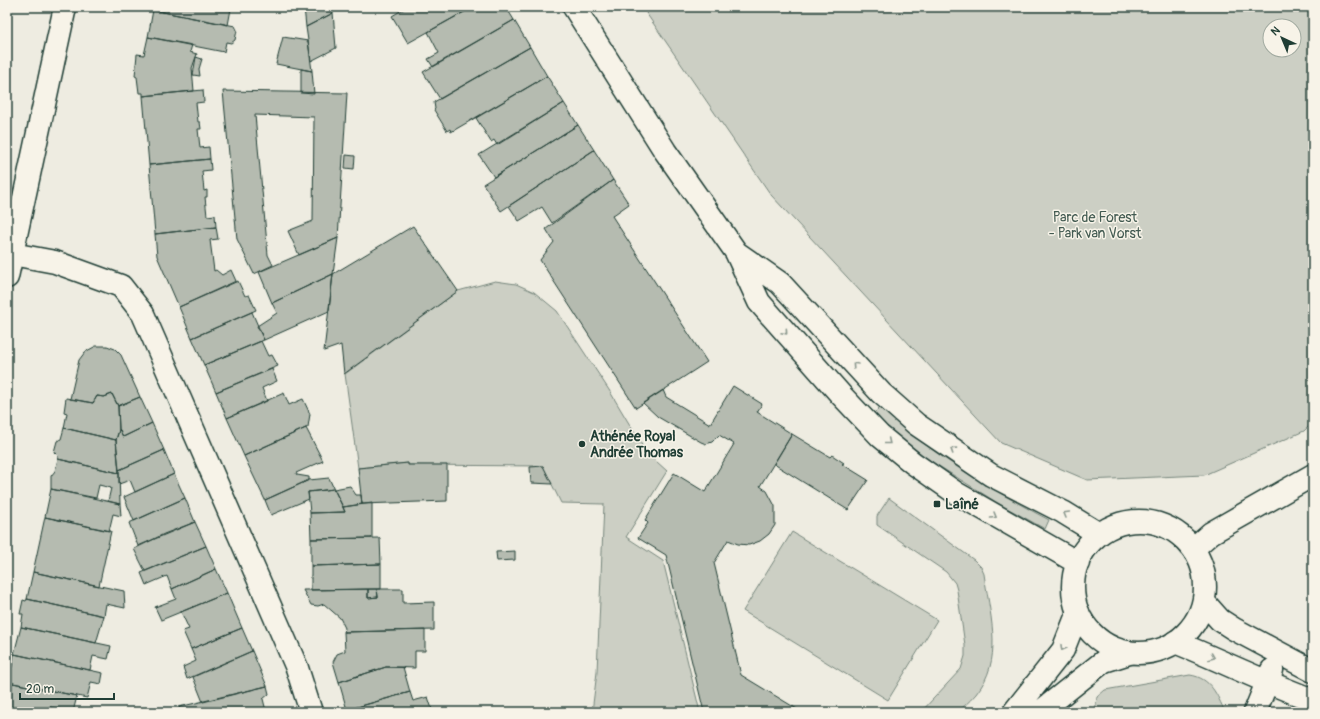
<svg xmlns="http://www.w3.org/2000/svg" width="1320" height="719" font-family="Pangolin,sans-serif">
	<rect width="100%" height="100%" fill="#eeece1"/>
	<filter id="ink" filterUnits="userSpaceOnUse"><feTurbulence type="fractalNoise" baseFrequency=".025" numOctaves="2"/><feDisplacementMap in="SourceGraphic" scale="8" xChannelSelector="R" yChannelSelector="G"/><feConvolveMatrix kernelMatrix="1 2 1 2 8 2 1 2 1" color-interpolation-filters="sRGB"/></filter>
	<g filter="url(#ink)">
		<!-- green -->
		<path fill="#cccfc4" stroke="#76867c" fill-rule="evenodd" d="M 642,7 L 1313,7 L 1313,422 L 1304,431 L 1204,475 L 1087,480 L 1001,443 L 771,195 ZM 1270,26 L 1294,26 L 1294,50 L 1270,50 Z
			M 495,281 L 516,284 L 534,292 L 557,311 L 609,390 L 646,452 L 667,471 L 626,537 L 663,561 L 700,712 L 592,712 L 597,672 L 604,504 L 561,503 L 543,466 L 408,465 L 408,463 L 358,468 L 345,374 L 458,291 Z
			M 880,407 C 930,454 989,488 1049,520 L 1045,529 L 996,502 L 934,463 L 897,436 L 873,414 Z
			M 889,498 L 974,560 L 981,567 L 984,574 C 989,610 1003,654 981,687 C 975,697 966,704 958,712 L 921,712 L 961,669 L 965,656 L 965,645 L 957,590 L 955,583 L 946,572 L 877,525 L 877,516 Z
			M 792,532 L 937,620 L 888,700 L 743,611 Z
			M 1190,675 C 1211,678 1217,695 1225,712 L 1095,712 L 1097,697 L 1105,690 Z"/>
		<!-- building -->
		<path fill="#b5bbb0" stroke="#1f3d34" d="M 154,7 L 234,7 L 231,9 L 228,25 L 153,10 Z
			M 304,7 L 332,7 L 333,13 L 306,27 Z
			M 407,7 L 473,7 L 408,43 L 392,16 Z
			M 473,7 L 506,7 L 514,20 L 433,67 L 428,59 L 439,53 L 428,32 Z
			M 153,10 L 235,26 L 237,30 L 235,40 L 231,43 L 226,42 L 224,52 L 148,37 Z
			M 333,13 L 336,48 L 311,61 L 306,27 Z
			M 514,20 L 530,47 L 440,99 L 423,72 Z
			M 148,37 L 192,45 L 190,52 L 197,54 L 192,68 L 194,91 L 143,96 L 143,93 L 139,93 L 137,77 L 135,76 L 137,54 L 144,55 Z
			M 283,37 L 308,41 L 312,71 L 276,64 Z
			M 530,47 L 547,76 L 451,132 L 450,129 L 447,131 L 434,110 L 435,109 L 434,102 Z
			M 196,57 L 202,59 L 199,69 L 200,76 L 193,75 Z
			M 301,69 L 312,71 L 314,94 L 301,93 Z
			M 547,76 L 564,103 L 497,145 L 494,140 L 491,142 L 476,118 Z
			M 203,90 L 204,102 L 196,103 L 198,122 L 200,122 L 201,129 L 198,129 L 200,148 L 209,147 L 210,159 L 149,165 L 143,96 Z
			M 223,91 L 347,93 L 338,238 L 299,255 L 288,231 L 313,221 L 314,117 L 255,115 L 268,255 L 273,265 L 254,274 L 237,239 Z
			M 564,103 L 578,125 L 494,177 L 479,155 Z
			M 578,125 L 594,150 L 501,211 L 483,184 Z
			M 594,150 L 613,180 L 552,223 L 542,207 L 519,221 L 509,206 Z
			M 346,155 L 355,156 L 354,169 L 345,168 Z
			M 210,159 L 211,170 L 202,171 L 204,191 L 207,190 L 207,197 L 205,197 L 207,216 L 215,215 L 216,227 L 155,234 L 149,165 Z
			M 613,180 L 629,204 L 612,216 L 707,362 L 636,408 L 540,260 L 554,242 L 546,229 Z
			M 413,226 L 458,291 L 344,374 L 341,345 L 324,351 L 333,274 Z
			M 216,227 L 218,239 L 210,240 L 214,271 L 216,270 L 222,275 L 231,270 L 236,281 L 179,307 L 157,256 L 155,234 Z
			M 338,238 L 333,274 L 272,303 L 259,272 Z
			M 333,274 L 329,311 L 264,340 L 257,326 L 277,313 L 272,303 Z
			M 238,281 L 245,296 L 249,295 L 256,310 L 192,338 L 179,307 Z
			M 252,312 L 264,340 L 204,365 L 192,338 Z
			M 261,341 L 268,356 L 272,355 L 278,366 L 216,392 L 204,365 Z
			M 96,346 L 107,346 L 115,349 L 121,355 L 140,397 L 118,406 L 112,394 L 104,397 L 97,396 L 93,403 L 70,399 L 79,360 L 85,352 Z
			M 272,369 L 277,381 L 262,388 L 267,401 L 227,418 L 216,392 Z
			M 733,386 L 762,404 L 757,412 L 792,434 L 760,486 L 767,491 L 775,506 L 775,525 L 769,534 L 760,541 L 749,545 L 738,544 L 728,540 L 714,563 L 741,675 L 802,712 L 704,712 L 666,555 L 638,538 L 648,523 L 645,520 L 674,473 L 705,492 L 734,444 L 719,435 L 712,442 L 706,444 L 701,442 L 658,417 L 643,403 L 663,390 L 666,397 L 710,424 Z
			M 284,393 L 289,405 L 303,399 L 310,414 L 308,427 L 244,456 L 227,418 Z
			M 112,394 L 118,406 L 119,430 L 116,440 L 64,428 L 67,413 L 64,412 L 66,398 L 93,403 L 97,396 L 104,397 Z
			M 140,397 L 152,423 L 123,437 L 120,430 L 119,430 L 118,406 Z
			M 152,423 L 164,450 L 119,470 L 116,440 L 119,430 L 120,430 L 123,437 Z
			M 64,428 L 116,440 L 119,473 L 58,459 L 58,456 L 54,452 L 57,441 L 61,439 Z
			M 306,428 L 323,461 L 296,473 L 297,475 L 309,477 L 309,480 L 265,500 L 244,456 Z
			M 792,434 L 830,457 L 832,455 L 844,463 L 842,464 L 868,480 L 848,510 L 774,464 Z
			M 164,450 L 174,474 L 135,492 L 130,480 L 119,484 L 119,470 Z
			M 58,459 L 119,473 L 120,504 L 108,501 L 111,488 L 99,485 L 96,498 L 51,489 L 51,476 L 55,471 Z
			M 408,463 L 408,465 L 447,465 L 447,501 L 362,504 L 358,468 Z
			M 543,466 L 552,484 L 531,483 L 530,467 Z
			M 174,474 L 185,498 L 134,521 L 124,497 Z
			M 329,478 L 334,489 L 308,492 L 309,499 L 271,515 L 265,500 L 309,480 Z
			M 350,486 L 356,495 L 361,495 L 362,504 L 343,507 L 334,489 Z
			M 51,489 L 120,504 L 121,516 L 113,514 L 109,531 L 45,517 Z
			M 334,489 L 345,512 L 310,513 L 308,492 Z
			M 185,498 L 195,522 L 138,546 L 129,523 Z
			M 372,503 L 372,538 L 311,539 L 310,513 L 345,512 L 343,507 Z
			M 45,517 L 111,531 L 99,586 L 33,572 Z
			M 195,522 L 206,546 L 145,571 L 134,549 L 164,534 Z
			M 380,538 L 381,564 L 311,566 L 311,539 Z
			M 206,546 L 216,569 L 172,589 L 167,576 L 146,585 L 141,573 Z
			M 515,551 L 515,560 L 497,561 L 496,552 Z
			M 381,564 L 381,589 L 311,590 L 311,566 Z
			M 216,569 L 227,593 L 161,620 L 155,607 L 176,599 L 172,589 Z
			M 33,572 L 124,591 L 125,608 L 106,604 L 104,616 L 27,599 Z
			M 368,589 L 368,598 L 378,597 L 377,589 L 403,589 L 403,603 L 434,602 L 434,630 L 344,632 L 345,628 L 340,618 L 324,604 L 318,606 L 311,605 L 303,590 Z
			M 368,589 L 377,589 L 378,597 L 368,598 Z
			M 227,593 L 242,628 L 191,649 L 183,631 L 189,629 L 181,612 Z
			M 27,599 L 104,616 L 96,643 L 21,627 L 23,614 L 20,614 L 23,600 L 26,601 Z
			M 21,627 L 111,646 L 108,659 L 93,656 L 90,670 L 14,654 Z
			M 242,628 L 252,651 L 187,679 L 183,667 L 196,661 L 191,649 Z
			M 425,630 L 425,651 L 415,651 L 415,668 L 386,667 L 339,682 L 333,662 L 337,654 L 345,651 L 344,632 Z
			M 252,651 L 267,686 L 203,702 L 193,677 Z
			M 14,654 L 103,673 L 101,684 L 91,682 L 87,698 L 8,682 L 7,672 L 8,667 L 12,667 Z
			M 386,667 L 403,667 L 410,692 L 347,710 L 339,682 Z
			M 8,682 L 77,696 L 73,712 L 50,707 L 48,712 L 16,712 L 7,710 Z
			M 267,686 L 269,694 L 263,699 L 266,711 L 180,712 L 179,707 Z
			M 410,692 L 413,701 L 428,697 L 433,712 L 348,712 L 347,710 Z"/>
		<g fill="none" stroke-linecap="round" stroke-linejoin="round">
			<defs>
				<path id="minor" d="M 12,254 L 55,262 L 121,286 L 143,314 L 297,668 L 311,712
					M 1204,602 L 1220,620 L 1234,629 L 1313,671
					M 1175,642 C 1222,661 1266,683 1313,700
					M 1014,712 L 1063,650 L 1078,612
					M 1040,712 L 1104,661 L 1129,653
					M 1255,712 L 1272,670"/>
				<path id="tertiary" d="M 7,277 L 65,7"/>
				<path id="secondary" d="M 574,7 L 665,151 L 736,252 L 759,302 L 842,396 L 880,436 L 913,463 L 956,493 L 1078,563
					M 737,253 L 780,283 L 881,393 L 916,424 L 991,475 L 1063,512 L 1099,534
					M1073 587a66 66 0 1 1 132 0a66 66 0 1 1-132 0Z
					M 1194,548 L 1211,533 L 1313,475"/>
			</defs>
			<!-- minor casing -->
			<use href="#minor" stroke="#1f3d34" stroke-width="25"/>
			<!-- tertiary casing -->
			<use href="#tertiary" stroke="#1f3d34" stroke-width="25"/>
			<!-- secondary casing -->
			<use href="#secondary" stroke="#1f3d34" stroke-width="25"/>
			<!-- minor -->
			<use href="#minor" stroke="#f7f3e8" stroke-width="22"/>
			<!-- tertiary -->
			<use href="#tertiary" stroke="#f7f3e8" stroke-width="22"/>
			<!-- secondary -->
			<use href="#secondary" stroke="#f7f3e8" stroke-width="22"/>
		</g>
		<!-- one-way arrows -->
		<defs><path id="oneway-chevron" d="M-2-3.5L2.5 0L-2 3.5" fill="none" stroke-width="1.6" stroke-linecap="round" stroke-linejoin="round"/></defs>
		<g stroke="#8b988e">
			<use href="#oneway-chevron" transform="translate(785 332) rotate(49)"/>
			<use href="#oneway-chevron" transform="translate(855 365) rotate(-133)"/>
			<use href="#oneway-chevron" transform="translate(888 442) rotate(39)"/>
			<use href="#oneway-chevron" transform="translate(953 450) rotate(-147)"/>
			<use href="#oneway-chevron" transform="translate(1066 514) rotate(-150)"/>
			<use href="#oneway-chevron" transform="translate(994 516) rotate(30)"/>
			<use href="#oneway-chevron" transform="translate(1063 648) rotate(120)"/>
			<use href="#oneway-chevron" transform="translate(1212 657) rotate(22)"/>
		</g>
	</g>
	<!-- markers -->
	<g fill="#1f3d34" stroke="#f7f3e8" stroke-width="1.5">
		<circle cx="582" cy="444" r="4"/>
		<rect x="933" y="500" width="8" height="8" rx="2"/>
	</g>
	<g text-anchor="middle" stroke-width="3" stroke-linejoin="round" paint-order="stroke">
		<!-- park labels -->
		<g font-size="14" fill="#425a51" stroke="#f7f3e8">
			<text x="1095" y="222">Parc de Forest<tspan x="1095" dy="16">- Park van Vorst</tspan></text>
		</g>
		<!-- poi labels -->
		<g font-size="14" font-weight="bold" fill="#1f3d34" stroke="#f7f3e8" text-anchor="start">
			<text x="590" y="441">Athénée Royal<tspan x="590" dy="16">Andrée Thomas</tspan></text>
			<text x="945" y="509">Laîné</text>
		</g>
	</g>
	<!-- margin -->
	<rect width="1320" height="719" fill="none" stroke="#f7f3e8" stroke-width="24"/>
	<rect x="12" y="12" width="1296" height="695" fill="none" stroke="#1f3d34" stroke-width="1.5" filter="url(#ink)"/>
	<!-- north arrow -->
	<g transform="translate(1282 38) rotate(316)"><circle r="19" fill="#f7f3e8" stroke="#a1aaa0"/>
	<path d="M0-3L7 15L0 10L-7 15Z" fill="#1f3d34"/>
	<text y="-6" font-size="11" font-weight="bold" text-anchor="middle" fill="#1f3d34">N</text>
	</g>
	<!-- scale -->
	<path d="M20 693v6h94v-6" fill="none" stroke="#1f3d34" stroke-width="2"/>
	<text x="26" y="693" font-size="12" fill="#1f3d34" stroke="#f7f3e8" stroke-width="3" paint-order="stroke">20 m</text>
</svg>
